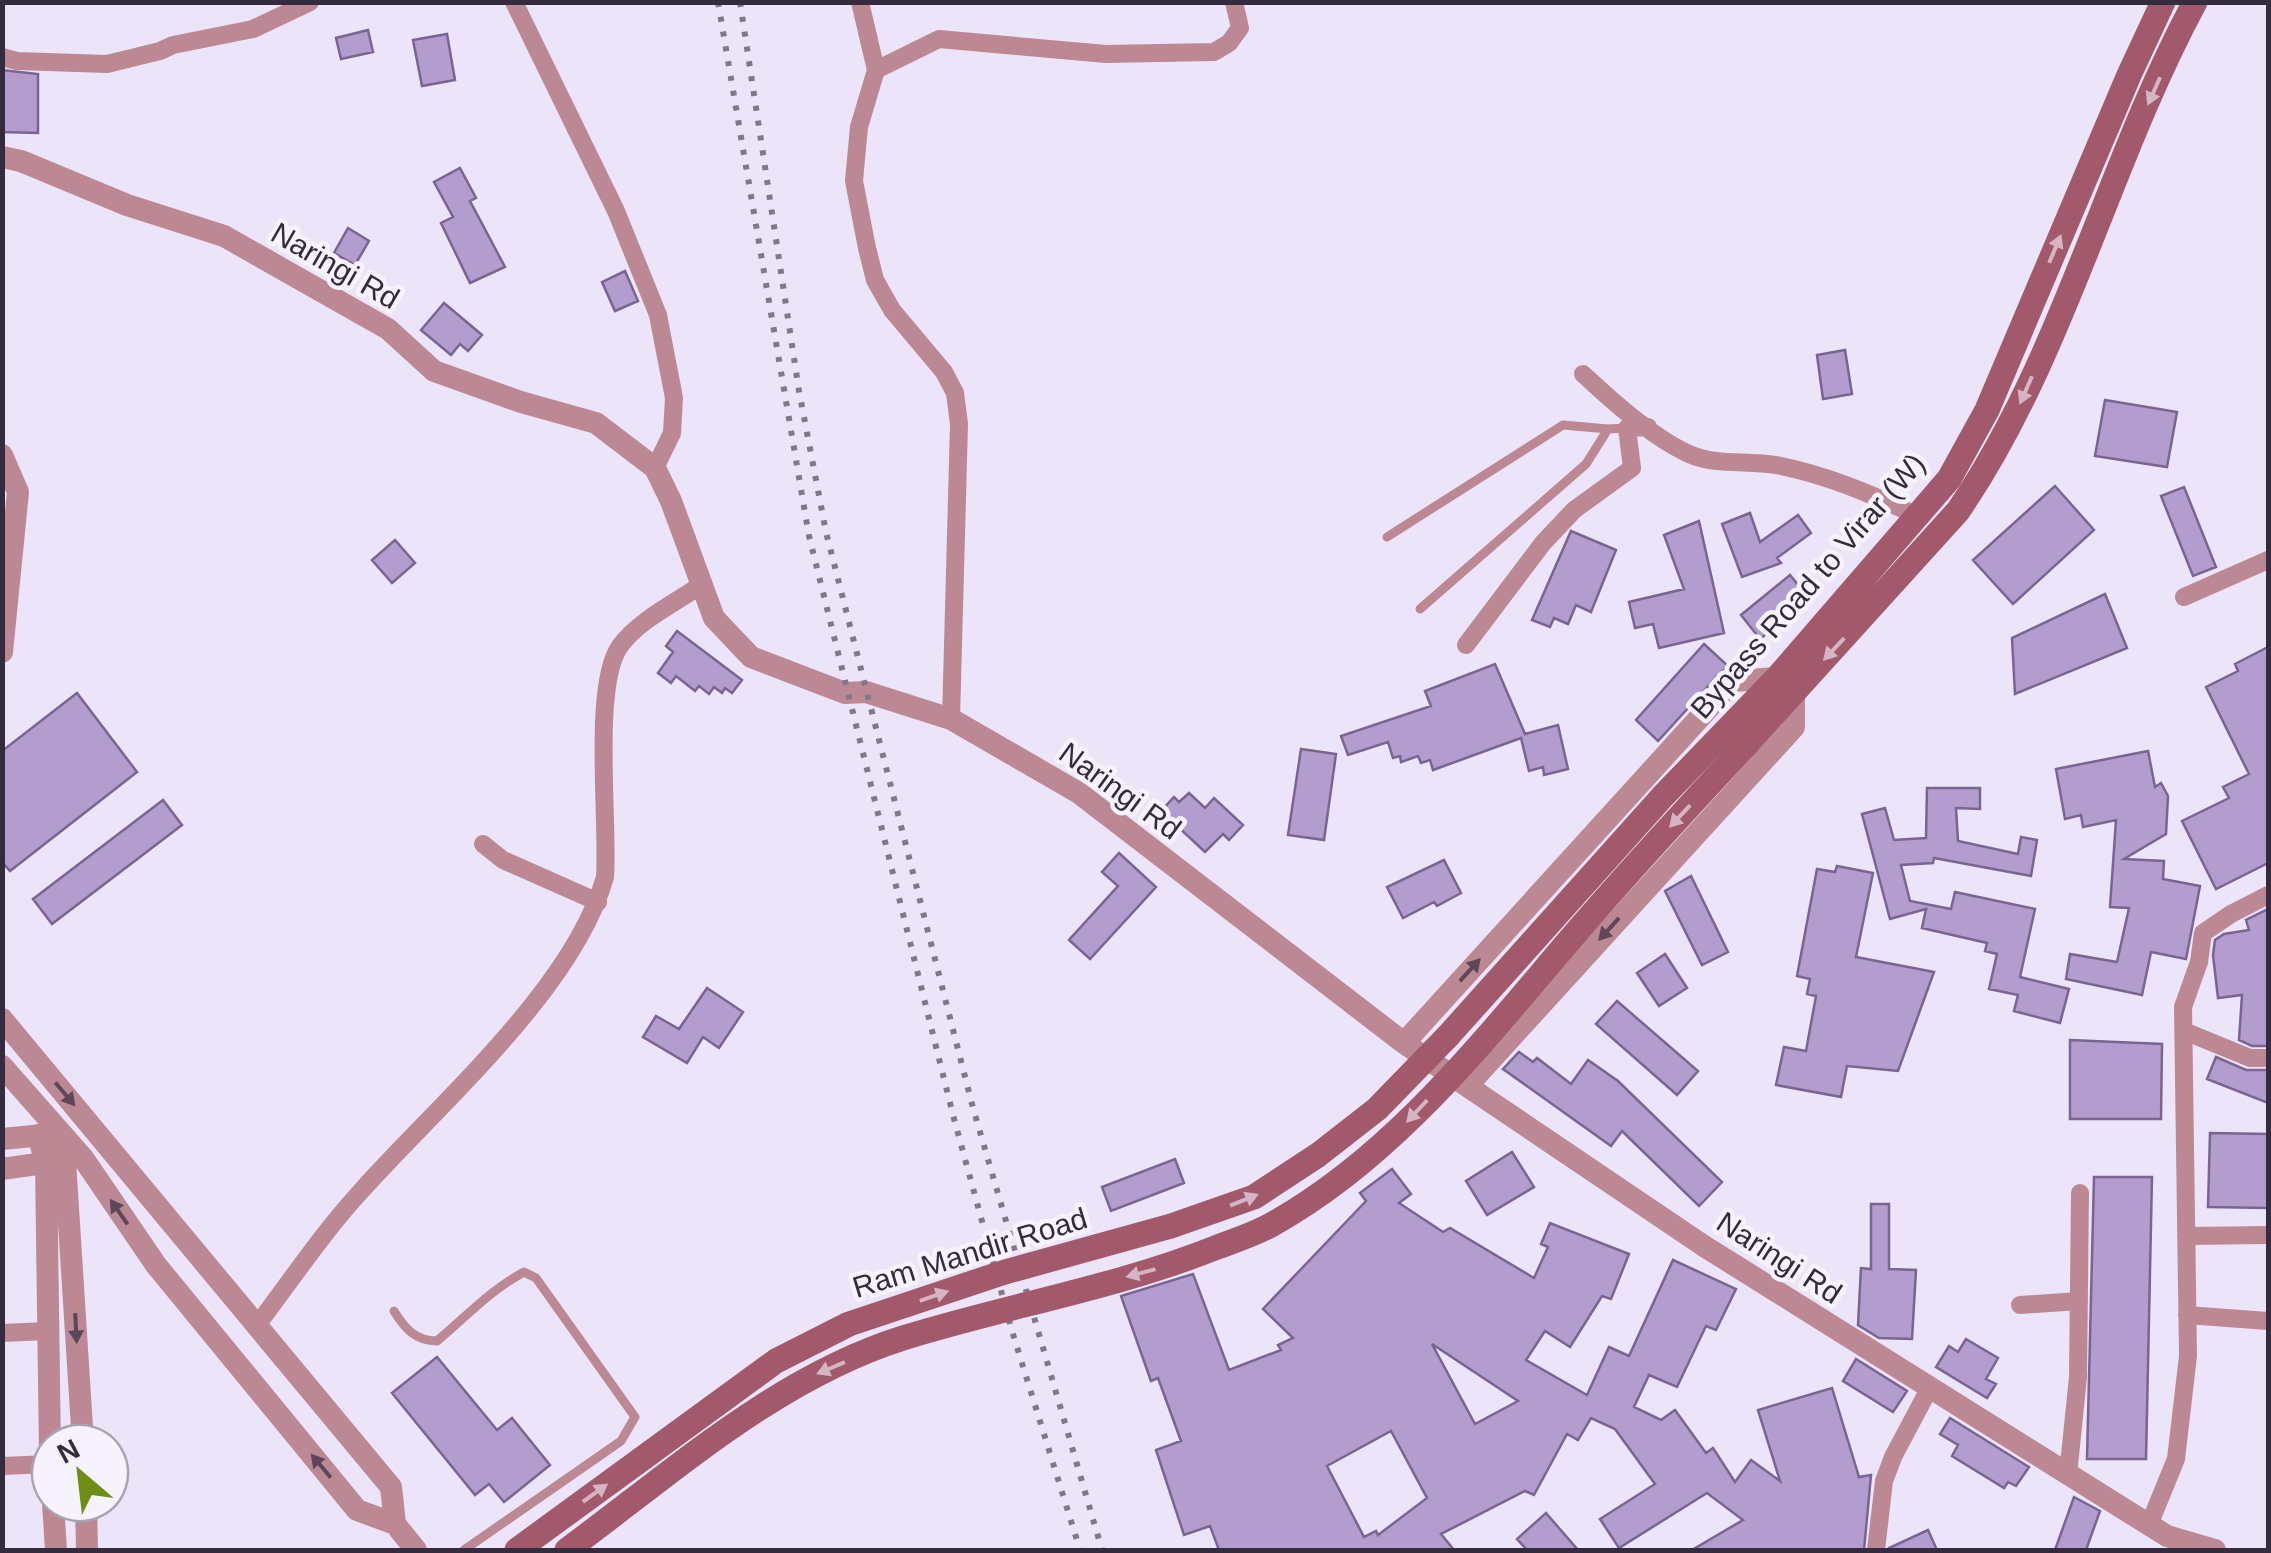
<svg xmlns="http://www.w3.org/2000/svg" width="2271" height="1553" font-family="Helvetica,sans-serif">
	<rect width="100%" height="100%" fill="#ece4f9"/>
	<!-- building -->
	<path fill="#b39dce" stroke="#796492" stroke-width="2.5" fill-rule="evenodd" d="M 368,30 L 373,52 L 341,59 L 336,38 Z
		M 447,34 L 455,80 L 422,86 L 413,40 Z
		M 2,70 L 38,74 L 38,133 L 2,132 Z
		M 460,168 L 476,198 L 470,201 L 505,267 L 470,283 L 441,223 L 453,217 L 434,182 Z
		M 348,228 L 369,241 L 355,265 L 334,253 Z
		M 625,271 L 638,301 L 615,311 L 602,282 Z
		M 444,303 L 482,335 L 468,351 L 460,344 L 451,355 L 421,330 Z
		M 1845,350 L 1852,394 L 1823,399 L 1817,355 Z
		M 2105,400 L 2177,412 L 2167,467 L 2095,456 Z
		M 2055,486 L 2094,530 L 2013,604 L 1973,560 Z
		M 2184,487 L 2216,567 L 2193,576 L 2161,496 Z
		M 1750,513 L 1760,542 L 1798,515 L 1811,533 L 1777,558 L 1781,563 L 1742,577 L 1722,524 Z
		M 1699,521 L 1724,633 L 1659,648 L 1653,624 L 1635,628 L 1629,602 L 1684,589 L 1664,535 Z
		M 1571,531 L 1616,550 L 1591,612 L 1576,605 L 1568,624 L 1554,618 L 1550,627 L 1532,620 Z
		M 395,540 L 415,563 L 392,583 L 372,560 Z
		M 1790,575 L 1809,598 L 1760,639 L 1741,615 Z
		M 2105,594 L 2127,648 L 2015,694 L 2012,638 Z
		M 677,631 L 742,680 L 732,693 L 725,688 L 722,693 L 714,687 L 709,694 L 699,686 L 695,691 L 676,676 L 671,683 L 658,673 L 673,652 L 666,646 Z
		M 1704,644 L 1729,667 L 1722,671 L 1658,741 L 1636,720 Z
		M 2268,647 L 2268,863 L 2216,889 L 2182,821 L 2229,798 L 2223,787 L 2249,774 L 2206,687 L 2238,671 L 2235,664 Z
		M 1495,664 L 1525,734 L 1558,725 L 1568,769 L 1544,775 L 1543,767 L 1529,771 L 1521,738 L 1433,770 L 1430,760 L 1421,763 L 1418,756 L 1401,762 L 1400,756 L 1393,758 L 1388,742 L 1348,755 L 1341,736 L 1431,706 L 1425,691 Z
		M 77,693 L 137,772 L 10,871 L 2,862 L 2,751 Z
		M 1301,749 L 1336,754 L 1324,840 L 1288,835 Z
		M 2148,751 L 2155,787 L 2161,783 L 2168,796 L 2166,834 L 2124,859 L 2164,861 L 2163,879 L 2200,886 L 2186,959 L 2151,952 L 2142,995 L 2066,979 L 2070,954 L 2117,962 L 2129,908 L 2110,907 L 2116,820 L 2083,827 L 2081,815 L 2065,819 L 2056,769 Z
		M 1927,788 L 1980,788 L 1980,809 L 1956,808 L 1958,841 L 2018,854 L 2021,837 L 2037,840 L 2031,876 L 1934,858 L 1933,863 L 1901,865 L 1910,901 L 1951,909 L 1955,892 L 2035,909 L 2020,977 L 2069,989 L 2060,1023 L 2014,1011 L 2018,995 L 1989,989 L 1997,954 L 1985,951 L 1987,943 L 1922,928 L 1926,909 L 1890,919 L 1862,814 L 1885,808 L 1894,840 L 1926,838 Z
		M 1189,793 L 1205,808 L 1214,798 L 1243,825 L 1229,840 L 1223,834 L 1205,852 L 1161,811 L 1174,797 L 1179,802 Z
		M 163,800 L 182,825 L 52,924 L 33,899 Z
		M 1119,853 L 1156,887 L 1090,959 L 1069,940 L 1118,886 L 1102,872 Z
		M 1444,860 L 1461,893 L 1437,906 L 1434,902 L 1403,918 L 1387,887 Z
		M 1837,866 L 1873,873 L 1856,957 L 1934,972 L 1898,1071 L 1847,1066 L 1841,1097 L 1776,1085 L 1784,1047 L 1806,1051 L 1816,996 L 1807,994 L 1810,979 L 1797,976 L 1817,869 L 1835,872 Z
		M 1691,876 L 1728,952 L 1702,965 L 1665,891 Z
		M 2268,909 L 2268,1046 L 2252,1046 L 2239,1040 L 2242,995 L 2218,998 L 2213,955 L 2215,940 L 2224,934 L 2249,930 L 2246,920 Z
		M 1665,954 L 1687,988 L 1659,1006 L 1637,973 Z
		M 707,988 L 743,1012 L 719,1048 L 703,1037 L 687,1063 L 643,1037 L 656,1016 L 679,1029 Z
		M 1617,1001 L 1698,1071 L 1677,1095 L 1596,1024 Z
		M 2070,1040 L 2162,1044 L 2161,1119 L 2070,1119 Z
		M 1519,1052 L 1533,1062 L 1537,1058 L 1571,1084 L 1588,1060 L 1618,1081 L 1722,1182 L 1699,1206 L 1622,1131 L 1611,1146 L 1503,1069 Z
		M 2216,1057 L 2246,1070 L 2268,1070 L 2268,1103 L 2207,1079 Z
		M 2210,1133 L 2268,1134 L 2268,1208 L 2208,1207 Z
		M 1512,1152 L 1534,1187 L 1487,1215 L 1466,1181 Z
		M 1175,1159 L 1184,1183 L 1111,1211 L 1102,1187 Z
		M 1392,1169 L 1411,1194 L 1399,1203 L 1443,1232 L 1450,1228 L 1534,1278 L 1548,1247 L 1541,1244 L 1550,1223 L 1629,1254 L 1611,1299 L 1602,1296 L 1570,1347 L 1545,1331 L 1526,1360 L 1587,1395 L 1609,1347 L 1629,1356 L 1673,1260 L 1736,1289 L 1716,1330 L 1706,1326 L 1677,1387 L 1649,1375 L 1634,1407 L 1661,1420 L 1675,1410 L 1706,1453 L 1713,1448 L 1735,1482 L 1751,1460 L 1780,1481 L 1758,1410 L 1832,1388 L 1859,1477 L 1871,1475 L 1864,1550 L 1692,1550 L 1743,1520 L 1707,1493 L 1619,1548 L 1600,1519 L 1655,1484 L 1615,1429 L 1591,1418 L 1578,1440 L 1567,1434 L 1534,1495 L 1525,1491 L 1441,1534 L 1454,1550 L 1219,1550 L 1210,1526 L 1184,1535 L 1156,1450 L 1181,1441 L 1158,1378 L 1151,1381 L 1121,1296 L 1193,1274 L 1229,1370 L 1281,1350 L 1278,1345 L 1293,1338 L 1263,1309 L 1366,1201 L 1360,1193 ZM 1432,1344 L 1518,1401 L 1475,1424 ZM 1391,1431 L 1427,1498 L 1378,1535 L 1376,1531 L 1364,1537 L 1327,1466 Z
		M 2094,1177 L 2152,1177 L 2146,1459 L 2087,1459 Z
		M 1871,1204 L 1889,1204 L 1889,1269 L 1916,1270 L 1912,1339 L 1879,1338 L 1858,1325 L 1861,1268 L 1871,1269 Z
		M 1966,1339 L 1998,1358 L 1986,1379 L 1996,1384 L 1987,1398 L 1936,1367 L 1949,1346 L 1958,1352 Z
		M 437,1357 L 497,1430 L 512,1418 L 550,1465 L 504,1502 L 489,1484 L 475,1495 L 392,1393 Z
		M 1856,1359 L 1907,1391 L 1893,1412 L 1843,1381 Z
		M 1950,1418 L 2029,1467 L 2016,1486 L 2008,1482 L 2004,1488 L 1952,1456 L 1958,1445 L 1940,1434 Z
		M 2074,1497 L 2100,1511 L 2086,1550 L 2055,1550 Z
		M 1546,1513 L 1578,1550 L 1527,1550 L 1517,1539 Z
		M 1928,1530 L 1937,1550 L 1889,1550 L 1889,1548 Z"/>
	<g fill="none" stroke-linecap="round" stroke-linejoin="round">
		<!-- service -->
		<path stroke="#bc8893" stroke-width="9" d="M 1387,537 L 1563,425 L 1608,429 L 1627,428
			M 1420,609 L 1586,464 L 1608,429
			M 394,1311 C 405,1329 416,1341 437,1341 C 467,1316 489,1291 524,1272 L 536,1278 L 635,1417 L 621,1441 L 464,1550"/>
		<!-- minor -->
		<path stroke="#bc8893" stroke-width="18" d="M 514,2 L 616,211 L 658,315 L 674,398 L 672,433 L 655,468
			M 860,2 L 876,70 L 859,127 L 854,181 L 867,248 L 875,280 L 892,310 L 944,372 L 955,393 L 959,424 L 951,719
			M 2,57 L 17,61 L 107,64 L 160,51 L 173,45 L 253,29 L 310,2
			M 876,70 L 939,39 L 1106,54 L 1214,52 L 1229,43 L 1240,28 L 1234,2
			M 1583,374 C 1612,401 1652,437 1689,454 C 1719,467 1749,459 1781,466 C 1829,476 1875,495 1919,517
			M 2184,597 L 2268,560
			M 1466,645 L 1543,543 L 1574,510 L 1632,468 L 1627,428 L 1648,427
			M 483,844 L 503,860 L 598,902
			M 2184,1031 L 2250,1058 L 2268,1058
			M 2186,1236 L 2268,1235
			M 2020,1305 L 2079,1301
			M 2187,1315 L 2268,1321
			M 258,1324 C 292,1279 324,1231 362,1190 C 439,1104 574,988 605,877 C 609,824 592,685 620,646 C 639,620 675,603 701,585
			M 2,1333 L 47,1331
			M 2,1466 L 50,1464
			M 2068,1475 L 2078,1377 L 2080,1193
			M 2149,1525 L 2176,1459 L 2188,1356 L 2183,1007 L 2199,962 L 2203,933 L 2231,914 L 2268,895
			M 1876,1550 L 1884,1481 L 1893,1457 L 1929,1389"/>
		<!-- tertiary -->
		<path stroke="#bc8893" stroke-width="22" d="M 2,157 L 21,161 L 127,205 L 224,236 L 388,329 L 434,371 L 521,402 L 596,423 L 655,468 L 671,501 L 714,618 L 751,657 L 845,693 L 866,692 L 951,719 L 1079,793 L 1404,1043 L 1467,1086 L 1704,1246 L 2167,1536 L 2215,1550
			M 2,455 L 18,492 L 2,652
			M 2,1019 L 391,1487 L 395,1524 L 416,1550
			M 1404,1043 L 1733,681 L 1777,678
			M 2,1066 L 83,1158 L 156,1265 L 357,1510 L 395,1524
			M 1467,1086 L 1794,727 L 1794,693
			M 54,1134 L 65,1161 L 83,1443
			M 38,1135 L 46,1163 L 50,1453
			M 2,1139 L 54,1134
			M 2,1169 L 58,1161
			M 53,1503 L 56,1550
			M 86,1503 L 87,1550"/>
		<!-- secondary -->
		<path stroke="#a2596b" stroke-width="25" d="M 1746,745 L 1958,511 C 2064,356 2106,167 2195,2
			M 1448,1036 L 1663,796 L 1777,678 L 1949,479 L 1987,410 L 2129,75 L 2163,2"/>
		<!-- rail -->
		<path stroke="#80778b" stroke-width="6" stroke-dasharray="5 10" stroke-linecap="butt" d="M 718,2 L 809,536 L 953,1115 L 1012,1331 L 1080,1550
			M 740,2 L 799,391 L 826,532 L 973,1108 L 1102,1550"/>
		<!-- secondary-bridge -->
		<path stroke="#a2596b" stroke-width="25" d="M 517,1550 L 776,1361 L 849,1324 L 1005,1272 L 1171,1226 L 1254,1197 L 1318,1155 L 1377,1109 L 1448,1036
			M 567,1550 C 672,1473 776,1378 903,1338 C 1006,1306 1114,1288 1215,1248 C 1233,1241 1253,1235 1271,1225 C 1394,1157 1484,1040 1574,935 C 1630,870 1688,807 1746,745"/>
	</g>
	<!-- one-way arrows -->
	<defs><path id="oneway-solid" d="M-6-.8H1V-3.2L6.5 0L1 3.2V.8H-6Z" transform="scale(2.5)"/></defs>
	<g fill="#d5b5c3">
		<use href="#oneway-solid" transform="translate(2154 91) rotate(114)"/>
		<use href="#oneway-solid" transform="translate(2055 249) rotate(-67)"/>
		<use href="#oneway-solid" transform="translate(2026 390) rotate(114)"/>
		<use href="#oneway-solid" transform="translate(1834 649) rotate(133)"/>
		<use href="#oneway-solid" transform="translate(1680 816) rotate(133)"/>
		<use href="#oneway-solid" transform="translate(1417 1111) rotate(133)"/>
		<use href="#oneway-solid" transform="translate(1244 1200) rotate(-22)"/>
		<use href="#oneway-solid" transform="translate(1141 1273) rotate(165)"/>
		<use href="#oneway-solid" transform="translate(934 1296) rotate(-19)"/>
		<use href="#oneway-solid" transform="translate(831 1368) rotate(157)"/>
		<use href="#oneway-solid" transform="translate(595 1493) rotate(-36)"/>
	</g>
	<g fill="#5d4758">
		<use href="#oneway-solid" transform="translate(1609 929) rotate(132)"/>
		<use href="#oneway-solid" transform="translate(1470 970) rotate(-48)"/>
		<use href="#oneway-solid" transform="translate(65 1094) rotate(50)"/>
		<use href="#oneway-solid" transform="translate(119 1212) rotate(-125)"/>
		<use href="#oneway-solid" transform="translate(76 1328) rotate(87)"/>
		<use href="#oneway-solid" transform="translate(321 1466) rotate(-130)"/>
	</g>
	<g text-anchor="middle" stroke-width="9" stroke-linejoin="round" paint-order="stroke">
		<!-- street labels -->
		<g font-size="30" fill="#342b3f" stroke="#f7f3fe">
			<text transform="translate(335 266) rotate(30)" y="10">Naringi Rd</text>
			<text transform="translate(1808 586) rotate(-49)" y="10">Bypass Road to Virar (W)</text>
			<text transform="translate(1120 791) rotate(36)" y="10">Naringi Rd</text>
			<text transform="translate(970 1253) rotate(-17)" y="10">Ram Mandir Road</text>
			<text transform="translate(1779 1258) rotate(33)" y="10">Naringi Rd</text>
		</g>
	</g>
	<!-- border -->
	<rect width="2271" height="1553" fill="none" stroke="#342b3f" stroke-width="10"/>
	<!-- north arrow -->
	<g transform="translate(80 1473) rotate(332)"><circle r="48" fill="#f7f3fe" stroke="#a9a3b2" stroke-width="2.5"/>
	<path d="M0-8L18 38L0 25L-18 38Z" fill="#6d8e13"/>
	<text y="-15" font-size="28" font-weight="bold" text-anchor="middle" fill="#342b3f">N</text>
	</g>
</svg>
